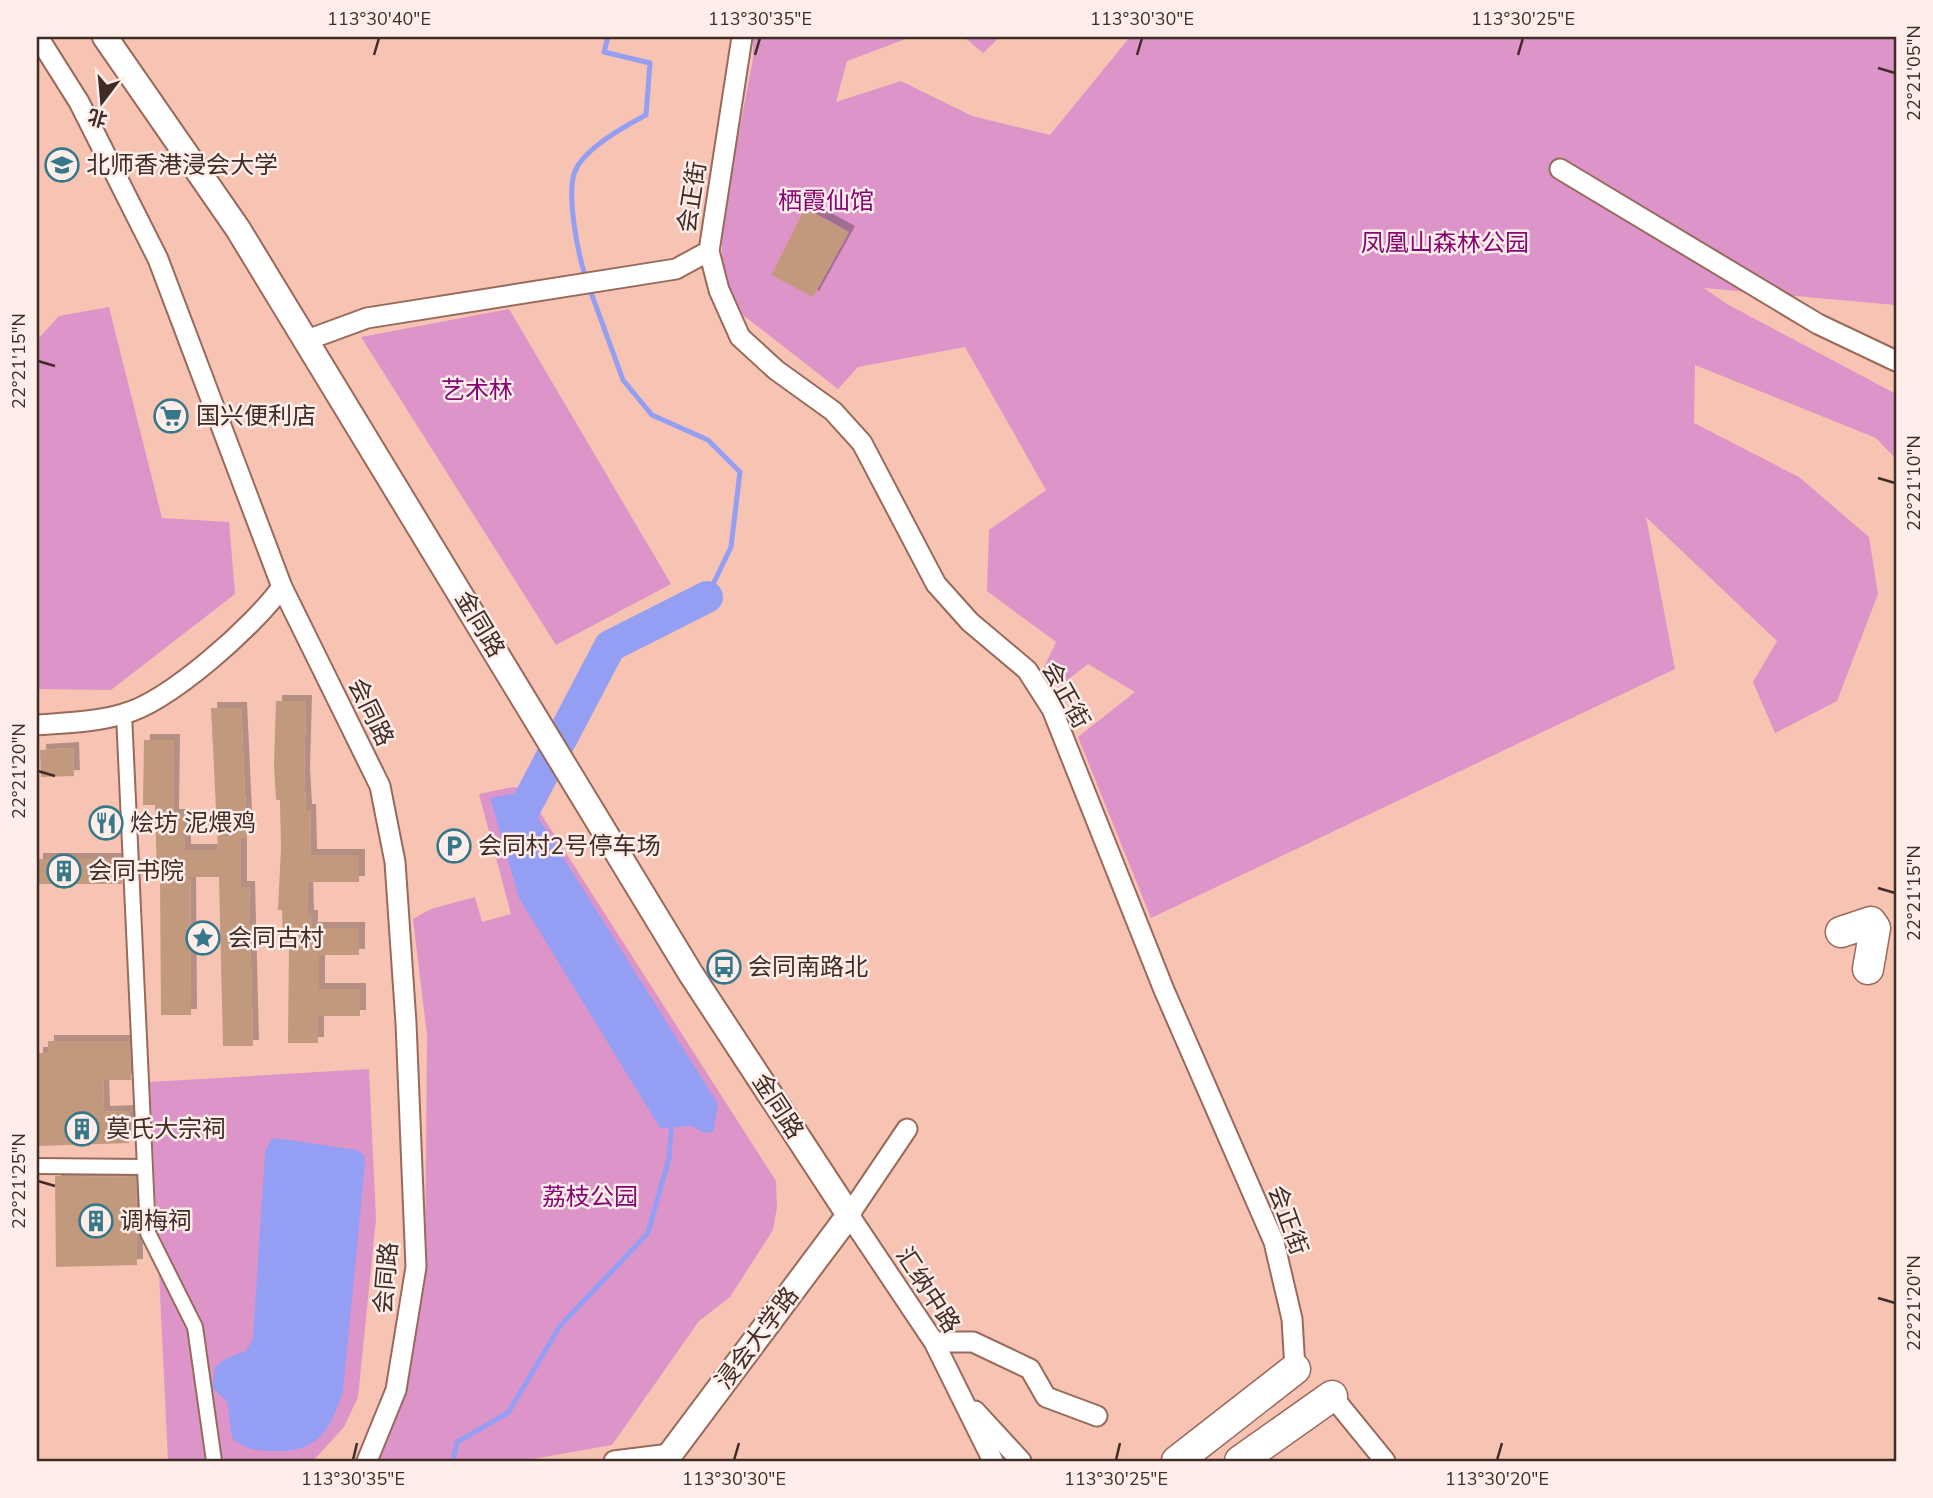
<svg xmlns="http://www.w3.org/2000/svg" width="1933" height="1498" font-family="'Nunito Sans','Noto Sans SC',sans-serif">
	<defs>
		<filter id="shadow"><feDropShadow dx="6" dy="-6" stdDeviation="0" flood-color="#0004"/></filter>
	</defs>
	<rect width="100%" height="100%" fill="#f7c3b3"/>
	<!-- green -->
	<path fill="#dd94c9" d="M 753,37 L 911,37 L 847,61 L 836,102 L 901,81 L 972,116 L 1050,135 L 1130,37 L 1896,37 L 1896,305 L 1704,288 L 1727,304 L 1896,394 L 1896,459 L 1876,438 L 1695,365 L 1694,423 L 1799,477 L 1869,537 L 1878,594 L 1837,701 L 1775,733 L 1753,682 L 1777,641 L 1646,517 L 1675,669 L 1151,918 L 1078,737 L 1135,692 L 1088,664 L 1061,685 L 1044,667 L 1056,642 L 987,591 L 989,530 L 1046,490 L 965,347 L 858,367 L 838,389 L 743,315 L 723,274 L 721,227 L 753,59 Z
		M 964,37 L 1000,37 L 983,53 Z
		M 109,307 L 162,518 L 229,522 L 235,594 L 111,690 L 37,689 L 37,340 L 59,316 Z
		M 509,309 L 671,584 L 556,645 L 361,337 Z
		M 513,787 L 525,789 L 776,1181 L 777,1207 L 773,1230 L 730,1297 L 699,1321 L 612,1445 L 521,1461 L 376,1461 L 425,1270 L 427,1035 L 413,919 L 431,909 L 475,897 L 482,922 L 511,914 L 479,794 Z
		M 369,1069 L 376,1219 L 358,1397 L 344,1427 L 313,1461 L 168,1461 L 150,1082 Z"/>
	<!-- water -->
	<path fill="#949ff4" d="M 522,792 L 718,1104 L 713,1132 L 704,1133 L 692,1126 L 660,1128 L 519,898 L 490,798 Z
		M 275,1138 L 357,1150 L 364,1155 L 365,1164 L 343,1391 C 330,1432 317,1453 272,1451 C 254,1450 246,1450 232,1438 L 227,1401 L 212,1388 L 215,1367 L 227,1358 L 246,1351 L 253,1338 L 265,1152 L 270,1141 Z"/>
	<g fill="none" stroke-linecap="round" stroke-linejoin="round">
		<!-- stream -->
		<path stroke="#949ff4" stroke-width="5" d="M 586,278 C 578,255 566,194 575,171 C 584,149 625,126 646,115 L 650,63 L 604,52 L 608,37
			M 589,287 L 623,380 L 652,415 L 708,440 L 740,472 L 731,547 L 707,597
			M 453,1461 L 457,1442 L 508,1413 L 560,1326 L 648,1233 L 669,1158 L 672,1119"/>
		<!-- river -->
		<path stroke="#949ff4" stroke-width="32" d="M 526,841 L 518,821 L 610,646 L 707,597"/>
	</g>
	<!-- building -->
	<path fill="#c2997b" filter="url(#shadow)" d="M 805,208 L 849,232 L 813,297 L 771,275 Z
		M 276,701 L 306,701 L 304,773 L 306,810 L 310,810 L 311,855 L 359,855 L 359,882 L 307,882 L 308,916 L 312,916 L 312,928 L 359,928 L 359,955 L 319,955 L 319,989 L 360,989 L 360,1016 L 318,1016 L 318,1043 L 288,1043 L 289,943 L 283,943 L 282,910 L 278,910 L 281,848 L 280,800 L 276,800 L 274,765 Z
		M 211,708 L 241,708 L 247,838 L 241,838 L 241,887 L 249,887 L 253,1046 L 223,1046 L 219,877 L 190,877 L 191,1015 L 161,1015 L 160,877 L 157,877 L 155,805 L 143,805 L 144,740 L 174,740 L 173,815 L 185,815 L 185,850 L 218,850 Z
		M 73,748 L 74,776 L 41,777 L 40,750 Z
		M 37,859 L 121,859 L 122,884 L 37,884 Z
		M 48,1041 L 130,1041 L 131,1080 L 103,1080 L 104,1112 L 128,1111 L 129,1143 L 37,1146 L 37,1053 L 48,1053 Z
		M 55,1176 L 136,1177 L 137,1265 L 56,1267 Z"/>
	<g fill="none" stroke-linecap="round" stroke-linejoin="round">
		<defs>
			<path id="pedestrian" d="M 124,714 L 148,1233 L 195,1327 L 214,1461
				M 37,1166 L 145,1167"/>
			<path id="minor" d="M 38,37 L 79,102 L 158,259 L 282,587 L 380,786 L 395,862 L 406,1023 L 416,1267 L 396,1390 L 367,1461
				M 742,37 L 709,251 L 719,290 L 740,337 L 776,370 L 833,411 L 862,443 L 936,584 L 970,622 L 1027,670 L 1052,709 L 1164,990 L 1274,1242 L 1292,1319 L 1295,1369
				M 1560,169 L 1818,324 L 1896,361
				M 307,340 L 367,318 L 676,269 L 709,251
				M 37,725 C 64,723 96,722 123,714 C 169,702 254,626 282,587
				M 907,1129 L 849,1215 L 934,1342 L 993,1461
				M 934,1342 L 973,1342 L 1030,1369 L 1046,1397 L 1097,1416
				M 1332,1396 L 1385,1461
				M 975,1411 L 1021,1461
				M 614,1461 L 670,1454"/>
			<path id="tertiary" d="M 105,37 L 238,229 L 691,974 L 849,1215 L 665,1461"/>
			<path id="primary" d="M 1841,932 L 1871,922 L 1875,928 L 1868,969
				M 1177,1461 L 1295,1369
				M 1240,1461 L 1332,1396"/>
		</defs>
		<!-- pedestrian casing -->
		<use href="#pedestrian" stroke="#986a5c" stroke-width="18"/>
		<!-- minor casing -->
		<use href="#minor" stroke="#986a5c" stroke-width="23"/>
		<!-- tertiary casing -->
		<use href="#tertiary" stroke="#986a5c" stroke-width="28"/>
		<!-- primary casing -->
		<use href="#primary" stroke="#986a5c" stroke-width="33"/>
		<!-- pedestrian -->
		<use href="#pedestrian" stroke="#fff" stroke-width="14"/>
		<!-- minor -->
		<use href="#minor" stroke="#fff" stroke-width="19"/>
		<!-- tertiary -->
		<use href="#tertiary" stroke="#fff" stroke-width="24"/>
		<!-- primary -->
		<use href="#primary" stroke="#fff" stroke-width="30"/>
	</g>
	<!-- ticks -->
	<path fill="none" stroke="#402c26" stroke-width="2.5" d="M 374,55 L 379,38M 755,55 L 760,38M 1137,55 L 1142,38M 1518,55 L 1523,38M 1878,68 L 1895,73M 38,361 L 55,366M 1878,478 L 1895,483M 38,771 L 55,776M 1878,888 L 1895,893M 38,1181 L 55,1186M 1878,1298 L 1895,1303M 353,1460 L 357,1443M 734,1460 L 739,1443M 1116,1460 L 1120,1443M 1497,1460 L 1502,1443"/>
	<!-- icons -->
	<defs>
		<symbol id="university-ring" viewBox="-11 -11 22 22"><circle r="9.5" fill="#feede8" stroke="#357889" stroke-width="1.5"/><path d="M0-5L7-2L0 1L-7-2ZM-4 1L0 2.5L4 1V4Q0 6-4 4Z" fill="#357889"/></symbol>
		<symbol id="supermarket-ring" viewBox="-11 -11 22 22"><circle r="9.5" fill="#feede8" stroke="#357889" stroke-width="1.5"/><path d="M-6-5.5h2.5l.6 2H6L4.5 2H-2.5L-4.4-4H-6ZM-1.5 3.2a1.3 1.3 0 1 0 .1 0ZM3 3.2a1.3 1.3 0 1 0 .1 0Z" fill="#357889"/></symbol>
		<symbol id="restaurant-ring" viewBox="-11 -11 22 22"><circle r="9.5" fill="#feede8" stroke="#357889" stroke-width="1.5"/><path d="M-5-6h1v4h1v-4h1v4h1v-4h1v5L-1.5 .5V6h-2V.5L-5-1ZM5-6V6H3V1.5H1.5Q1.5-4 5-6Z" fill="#357889"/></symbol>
		<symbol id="parking-ring" viewBox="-11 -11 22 22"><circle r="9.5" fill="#feede8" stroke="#357889" stroke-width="1.5"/><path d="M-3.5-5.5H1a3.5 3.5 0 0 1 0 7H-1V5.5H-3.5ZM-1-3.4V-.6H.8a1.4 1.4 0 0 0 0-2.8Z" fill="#357889"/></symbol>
		<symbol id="building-ring" viewBox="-11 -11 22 22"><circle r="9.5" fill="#feede8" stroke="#357889" stroke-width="1.5"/><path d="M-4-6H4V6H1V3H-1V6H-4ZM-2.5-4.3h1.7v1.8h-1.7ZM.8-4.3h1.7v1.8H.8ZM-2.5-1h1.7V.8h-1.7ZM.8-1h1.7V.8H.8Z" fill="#357889"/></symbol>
		<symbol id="sight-ring" viewBox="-11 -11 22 22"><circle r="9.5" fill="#feede8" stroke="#357889" stroke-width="1.5"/><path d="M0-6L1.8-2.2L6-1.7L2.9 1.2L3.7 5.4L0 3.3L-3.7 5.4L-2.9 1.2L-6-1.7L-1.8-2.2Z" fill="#357889"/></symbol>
		<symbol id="bus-ring" viewBox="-11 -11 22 22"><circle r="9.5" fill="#feede8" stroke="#357889" stroke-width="1.5"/><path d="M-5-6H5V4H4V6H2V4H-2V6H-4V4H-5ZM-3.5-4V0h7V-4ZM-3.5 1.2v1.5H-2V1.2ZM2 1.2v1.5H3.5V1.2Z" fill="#357889"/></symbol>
	</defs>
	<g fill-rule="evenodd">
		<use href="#university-ring" x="43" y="146" width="38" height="38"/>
		<use href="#supermarket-ring" x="152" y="397" width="38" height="38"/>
		<use href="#restaurant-ring" x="87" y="804" width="38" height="38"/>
		<use href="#parking-ring" x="435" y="827" width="38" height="38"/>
		<use href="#building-ring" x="45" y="852" width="38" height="38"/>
		<use href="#sight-ring" x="184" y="919" width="38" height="38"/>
		<use href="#bus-ring" x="705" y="948" width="38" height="38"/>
		<use href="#building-ring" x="63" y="1110" width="38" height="38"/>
		<use href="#building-ring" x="77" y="1202" width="38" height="38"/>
	</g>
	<g text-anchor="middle" stroke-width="5" stroke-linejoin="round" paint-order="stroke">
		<!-- poi labels -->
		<g font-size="24" fill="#402c26" stroke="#feede8" text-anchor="start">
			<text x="86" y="173">北师香港浸会大学</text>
			<text x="196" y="424">国兴便利店</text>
			<text x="130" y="831">烩坊 泥煨鸡</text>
			<text x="478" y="854">会同村2号停车场</text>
			<text x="88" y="879">会同书院</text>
			<text x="228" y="946">会同古村</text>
			<text x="748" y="975">会同南路北</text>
			<text x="106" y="1137">莫氏大宗祠</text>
			<text x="120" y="1229">调梅祠</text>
		</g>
		<!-- street labels -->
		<g font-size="24" fill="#402c26" stroke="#feede8">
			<text transform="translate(692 197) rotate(-81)" y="8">会正街</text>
			<text transform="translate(480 624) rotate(59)" y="8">金同路</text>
			<text transform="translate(1066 695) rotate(61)" y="8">会正街</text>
			<text transform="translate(371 712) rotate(64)" y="8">会同路</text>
			<text transform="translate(778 1106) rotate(57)" y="8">金同路</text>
			<text transform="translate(1288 1220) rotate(70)" y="8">会正街</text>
			<text transform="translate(386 1278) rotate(-85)" y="8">会同路</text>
			<text transform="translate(928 1290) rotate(57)" y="8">汇纳中路</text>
			<text transform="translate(757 1338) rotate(-53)" y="8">浸会大学路</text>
		</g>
		<!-- park labels -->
		<g font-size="24" fill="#870572" stroke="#feede8">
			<text x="826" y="209">栖霞仙馆</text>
			<text x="1445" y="251">凤凰山森林公园</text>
			<text x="477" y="398">艺术林</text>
			<text x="590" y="1205">荔枝公园</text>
		</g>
	</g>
	<!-- border -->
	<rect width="1933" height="1498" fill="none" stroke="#feede8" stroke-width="77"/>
	<!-- north arrow -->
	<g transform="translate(102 102) rotate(196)" stroke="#feede8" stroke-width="5" paint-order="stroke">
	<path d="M0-5L12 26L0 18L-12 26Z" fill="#402c26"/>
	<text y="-10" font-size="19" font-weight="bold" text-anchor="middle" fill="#402c26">北</text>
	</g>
	<rect x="38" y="38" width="1857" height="1422" fill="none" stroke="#402c26" stroke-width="2.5"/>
	<g font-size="18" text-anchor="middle" fill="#402c26">
		<text x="379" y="25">113°30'40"E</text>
		<text x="760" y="25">113°30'35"E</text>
		<text x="1142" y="25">113°30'30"E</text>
		<text x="1523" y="25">113°30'25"E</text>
		<text transform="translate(1914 73) rotate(-90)" y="6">22°21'05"N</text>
		<text transform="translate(19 361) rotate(-90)" y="6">22°21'15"N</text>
		<text transform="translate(1914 483) rotate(-90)" y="6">22°21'10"N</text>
		<text transform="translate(19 771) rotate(-90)" y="6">22°21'20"N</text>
		<text transform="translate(1914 893) rotate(-90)" y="6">22°21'15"N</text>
		<text transform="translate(19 1181) rotate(-90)" y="6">22°21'25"N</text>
		<text transform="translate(1914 1303) rotate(-90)" y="6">22°21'20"N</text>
		<text x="353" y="1485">113°30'35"E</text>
		<text x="734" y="1485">113°30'30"E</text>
		<text x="1116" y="1485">113°30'25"E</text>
		<text x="1497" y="1485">113°30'20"E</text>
	</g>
</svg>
